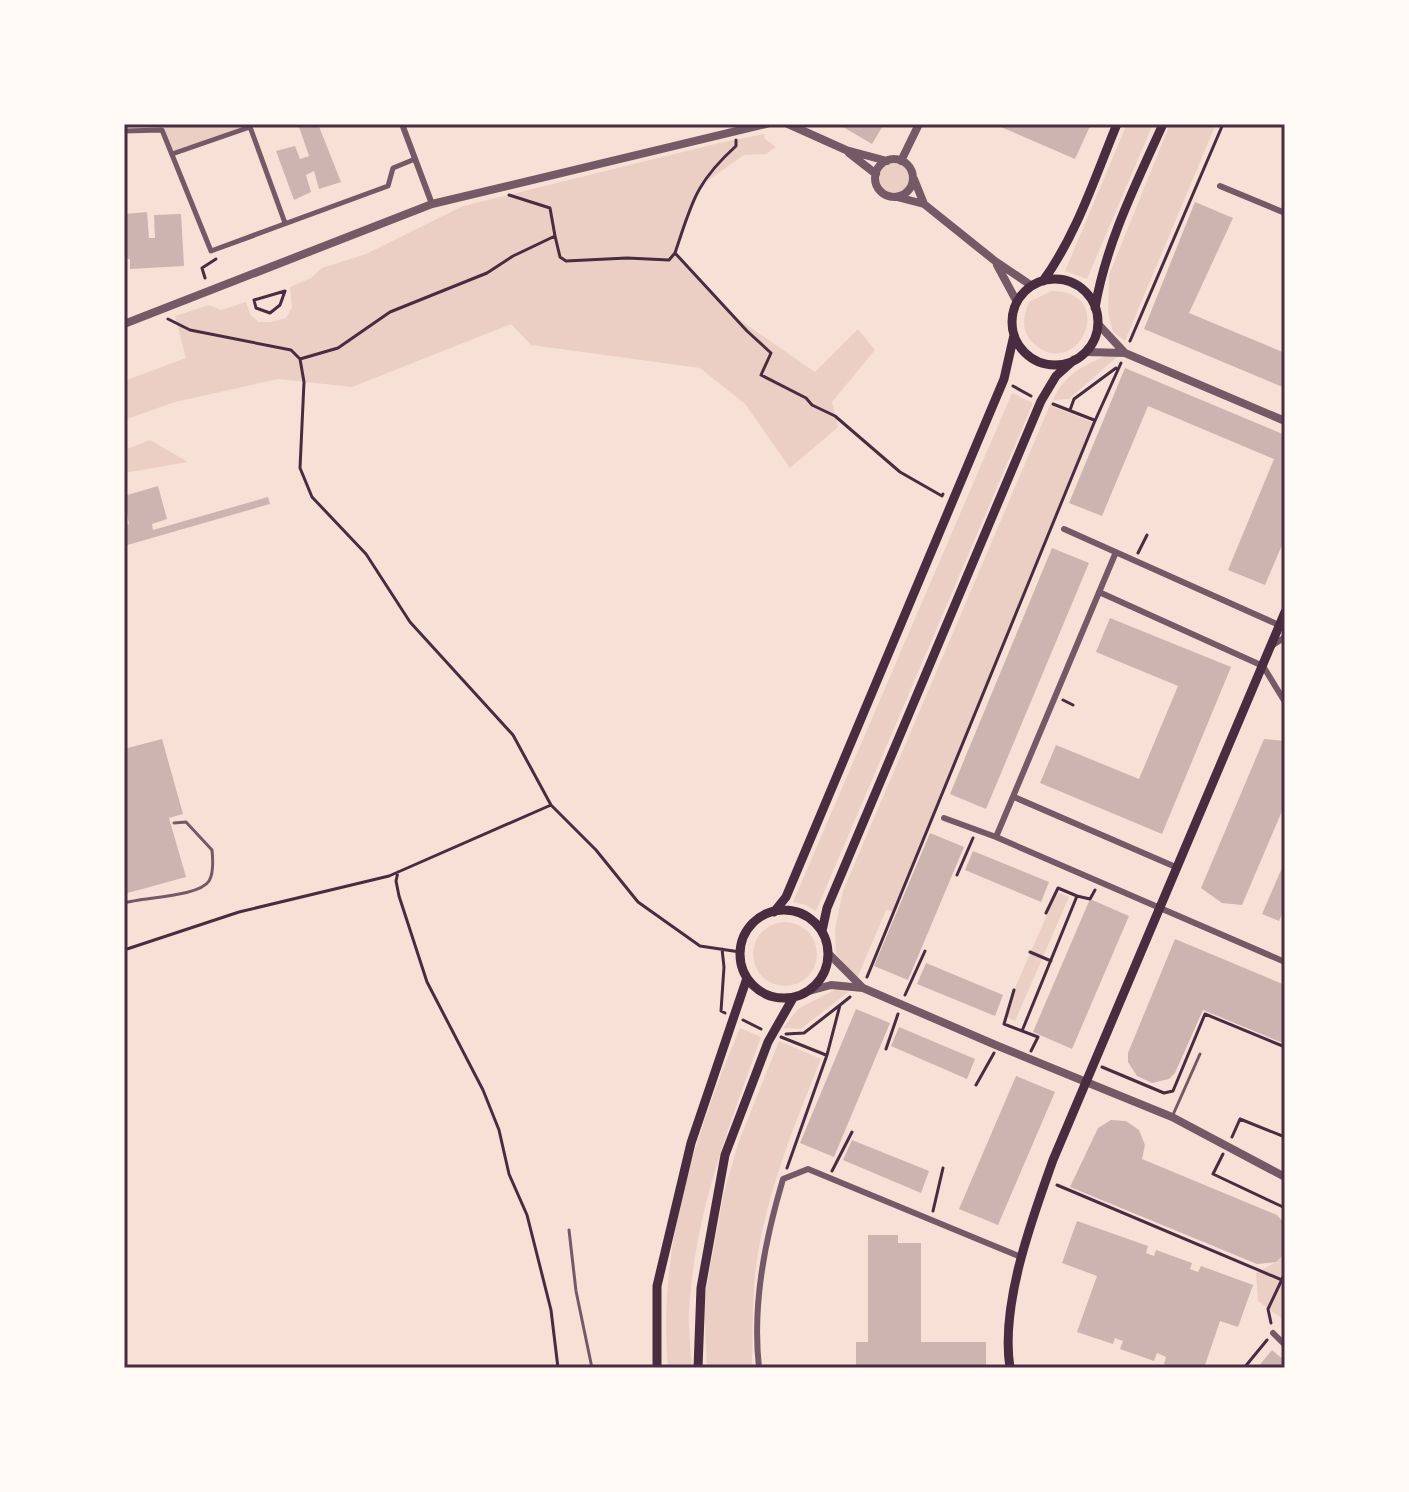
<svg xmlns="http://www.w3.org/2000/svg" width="1409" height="1492" font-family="Helvetica,sans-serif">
	<rect width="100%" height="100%" fill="#f7e1d7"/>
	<!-- green -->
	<path fill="#ebcfc5" d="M 161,124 L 249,124 L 250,127 L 172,154 Z
		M 1127,124 L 1153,124 L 1087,279 L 1065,271 Z
		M 1170,124 L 1216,124 L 1125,341 L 1113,332 L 1108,313 L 1109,275 Z
		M 764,134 L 765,139 L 776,147 L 766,154 L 744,155 L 697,188 L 675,253 L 737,318 L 815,372 L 858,329 L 875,350 L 832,402 L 838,427 L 790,468 L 745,404 L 700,368 L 531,345 L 511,324 L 352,387 L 278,379 L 175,402 L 124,420 L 124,381 L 186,358 L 175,316 L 209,305 L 221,310 L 246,302 L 250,314 L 258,322 L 271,322 L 286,318 L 292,307 L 290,287 L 311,278 L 322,268 L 366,254 L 463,206 L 719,143 Z
		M878 178a16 16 0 1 1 32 0a16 16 0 1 1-32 0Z
		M 1052,291 C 1120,291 1077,386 1032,342 C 1021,330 1023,316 1029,302 Z
		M 1109,355 L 1117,357 L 1069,399 L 1053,400 C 1065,374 1083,365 1109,355 Z
		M 1012,393 L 1033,403 L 816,911 L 806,905 L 793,902 Z
		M 1050,405 L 1094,423 L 894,912 L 886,910 L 856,981 L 836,953 L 835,929 L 843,891 Z
		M 150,440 L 188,462 L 124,473 L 124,450 Z
		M 1057,892 L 1069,897 L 1015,1021 L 1007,1017 L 1014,990 Z
		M753 954a32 32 0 1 1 64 0a32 32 0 1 1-64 0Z
		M 836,989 L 848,992 L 801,1029 L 783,1028 L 798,1009 Z
		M 740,1028 L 761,1037 C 728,1130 695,1212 689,1312 C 688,1330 691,1350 692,1368 L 668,1368 C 657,1250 695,1135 740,1028 Z
		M 779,1041 L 821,1059 C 793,1129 763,1200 755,1276 C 752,1306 753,1338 752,1368 L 707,1368 L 704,1301 L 724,1192 L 739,1141 Z
		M 1285,1251 L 1285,1319 L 1284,1320 L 1258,1301 L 1256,1273 L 1276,1262 Z"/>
	<!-- building -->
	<path fill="#ccb4b1" d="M 298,124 L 318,124 L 341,182 L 319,189 L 314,171 L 306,175 L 311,192 L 294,200 L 276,151 L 295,146 L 300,159 L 309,156 Z
		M 838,124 L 884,124 L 872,144 Z
		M 994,124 L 1091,124 L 1075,159 Z
		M 1195,202 L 1233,218 L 1189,313 L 1285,353 L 1285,388 L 1144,329 Z
		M 147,212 L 149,238 L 155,238 L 154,215 L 181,214 L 184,266 L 130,269 L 130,259 L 124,259 L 124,214 Z
		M 1125,368 L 1285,435 L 1285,538 L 1265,585 L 1228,570 L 1274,459 L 1148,406 L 1102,516 L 1069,503 Z
		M 158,486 L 167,519 L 152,524 L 153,530 L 268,497 L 270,504 L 124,546 L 124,525 L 129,524 L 124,496 Z
		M 1052,548 L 1089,563 L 986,809 L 950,794 Z
		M 1110,618 L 1231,667 L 1162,834 L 1040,783 L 1056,745 L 1139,779 L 1178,686 L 1096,652 Z
		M 162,739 L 183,814 L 169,818 L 186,877 L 124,894 L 124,749 Z
		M 1264,739 L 1285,741 L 1285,804 L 1242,905 L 1222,903 L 1201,888 Z
		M 930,833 L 964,847 L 908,980 L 874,966 Z
		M 973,851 L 1049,882 L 1041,902 L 965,870 Z
		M 1285,861 L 1285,907 L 1279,921 L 1262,914 Z
		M 1090,899 L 1129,916 L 1072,1049 L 1033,1032 Z
		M 1175,939 L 1285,985 L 1285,1044 L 1203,1010 L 1175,1073 L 1169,1079 L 1152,1083 L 1137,1076 L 1128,1062 L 1128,1053 Z
		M 926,963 L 1003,995 L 995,1016 L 917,984 Z
		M 856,1009 L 890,1023 L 834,1157 L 800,1143 Z
		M 899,1027 L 975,1059 L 967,1079 L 891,1046 Z
		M 1016,1076 L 1055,1092 L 998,1225 L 959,1209 Z
		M 1111,1120 L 1126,1121 L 1139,1130 L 1145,1145 L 1142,1159 L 1277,1215 L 1285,1224 L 1283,1255 L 1276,1262 L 1257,1264 L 1070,1187 L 1098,1128 Z
		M 852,1140 L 929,1171 L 921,1193 L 843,1160 Z
		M 1077,1221 L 1148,1246 L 1146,1253 L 1154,1256 L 1156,1250 L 1192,1263 L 1190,1269 L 1198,1272 L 1201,1266 L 1253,1285 L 1238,1327 L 1220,1321 L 1204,1368 L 1174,1368 L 1164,1364 L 1166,1357 L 1157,1353 L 1154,1361 L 1120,1349 L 1123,1341 L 1115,1338 L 1113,1344 L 1077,1332 L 1097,1276 L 1062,1263 Z
		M 868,1235 L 898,1235 L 898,1243 L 921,1243 L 921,1342 L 986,1342 L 986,1368 L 856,1368 L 856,1342 L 868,1342 Z
		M 1272,1350 L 1285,1361 L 1285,1368 L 1257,1368 Z"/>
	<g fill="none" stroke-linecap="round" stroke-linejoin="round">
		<!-- path -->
		<path stroke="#4a2c40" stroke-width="3" d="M 509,195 L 550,208 L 555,236
			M 675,253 C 692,203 695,183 736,146 L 736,140
			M 205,278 L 202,268 L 216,259
			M 285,291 L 280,305 L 270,313 L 256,308 L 254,300 Z
			M 168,319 L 190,330 L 291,350 L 300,359 L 304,382 L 300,468 L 312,497 L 366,554 L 410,622 L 513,735 L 551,805 L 596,850 L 638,902 L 700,946 L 740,952
			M 1130,341 L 1223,124
			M 300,359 L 338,348 L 390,312 L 487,273 L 513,256 L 555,236 L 560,257 L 566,261 L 627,258 L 669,260 L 675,253 L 747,331 L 771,353 L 761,375 L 806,398 L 812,405 L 835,416 L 900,472 L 942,496 L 943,494
			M 1013,386 L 1031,396
			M 1053,404 L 1094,420
			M 1070,410 L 1074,399 L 1116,368
			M 1138,553 L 1147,535
			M 1063,700 L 1073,705
			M 398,872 L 396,881 L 399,896 L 427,982 L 483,1090 L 499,1130 L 509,1174 L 527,1215 L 551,1310 L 558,1368
			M 957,875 L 973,838
			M 1077,896 L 1090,899 L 1095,890
			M 722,949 L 724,967 L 721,1011 L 725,1013
			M 124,950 L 239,912 L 389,876 L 551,805
			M 1030,952 L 1051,961
			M 867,977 L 1094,423 L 1121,363
			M 1014,990 L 1004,1024 L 1038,1037 L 1031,1051
			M 905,995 L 925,951
			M 743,1020 L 761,1029
			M 1022,1031 L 1077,896 L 1058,888 L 1046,913
			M 786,1034 L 804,1033 L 840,1005
			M 781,1037 L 826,1055
			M 886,1049 L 898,1014
			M 1102,1067 L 1164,1093 L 1173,1091 L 1205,1014 L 1285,1047
			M 976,1085 L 994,1053
			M 1232,1137 L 1240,1119 L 1285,1137
			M 1223,1154 L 1213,1174 L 1283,1207
			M 787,1168 L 827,1055 L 840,1005 L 850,997
			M 832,1171 L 852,1132
			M 1057,1185 L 1282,1280
			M 933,1211 L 943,1168
			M 1271,1323 L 1268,1309 L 1285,1273
			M 1244,1368 L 1267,1340"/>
		<!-- service -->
		<path stroke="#755966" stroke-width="3" d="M 124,903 C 142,897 199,897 209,881 C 214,873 213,860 212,850 L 186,822 L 174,823
			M 1172,1117 L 1200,1054
			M 1283,1222 L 1285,1216
			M 569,1230 L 576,1291 L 592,1368"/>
		<!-- pedestrian -->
		<path stroke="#755966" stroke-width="5" d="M 249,124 L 285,223
			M 124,131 L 162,130 L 211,251 L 388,186 L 393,168 L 415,159
			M 172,154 L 250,127"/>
		<!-- minor -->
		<path stroke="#755966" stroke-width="6" d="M 402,124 L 432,204
			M 1220,186 L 1285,213
			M 1064,529 L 1279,625
			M 1099,592 L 1263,666 L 1285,702
			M 1273,645 L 1285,637
			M 1014,797 L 1178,868
			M 944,818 L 996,837 L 1285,962
			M 996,837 L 1116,552
			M 1273,1333 L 1285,1345
			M 759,1368 C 752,1304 765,1240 783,1179 L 808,1169 L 1021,1257"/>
		<!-- tertiary -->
		<path stroke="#755966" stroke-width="8" d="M 788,124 L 846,150 L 887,161
			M 849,153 L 876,174
			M875 178a19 19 0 1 1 38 0a19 19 0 1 1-38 0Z
			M 901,161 L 919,124
			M 914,179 L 924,204
			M 897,197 L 924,204 L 995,261 L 1032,286
			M 997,265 L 1017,302
			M 124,324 L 432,204 L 766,124
			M 1098,324 L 1125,353
			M 1086,352 L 1125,353 L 1285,421
			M 829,954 L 862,987
			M 809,991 L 831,985 L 863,988 L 998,1046 L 1172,1117 L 1285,1177"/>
		<!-- secondary -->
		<path stroke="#4a2c40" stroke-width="9" d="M1012 322a43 43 0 1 1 86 0a43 43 0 1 1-86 0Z
			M 1043,281 C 1077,234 1095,177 1117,124
			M 1095,308 C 1106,243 1136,184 1163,124
			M740 954a44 44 0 1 1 88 0a44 44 0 1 1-88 0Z
			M 774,912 L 786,897 L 1004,379 L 1014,335
			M 822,931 L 827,908 L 1041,401 L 1056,376 L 1074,360
			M 657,1368 L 657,1286 L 691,1143 L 747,978
			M 698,1368 L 701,1288 L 725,1155 L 768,1042 L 793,998
			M 1010,1368 C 1000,1305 1032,1219 1053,1160 L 1285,612"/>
	</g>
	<!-- border -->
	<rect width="1409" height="1492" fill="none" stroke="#fffaf5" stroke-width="252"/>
	<rect x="126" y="126" width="1157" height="1240" fill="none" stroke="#4a2c40" stroke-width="3"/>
</svg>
